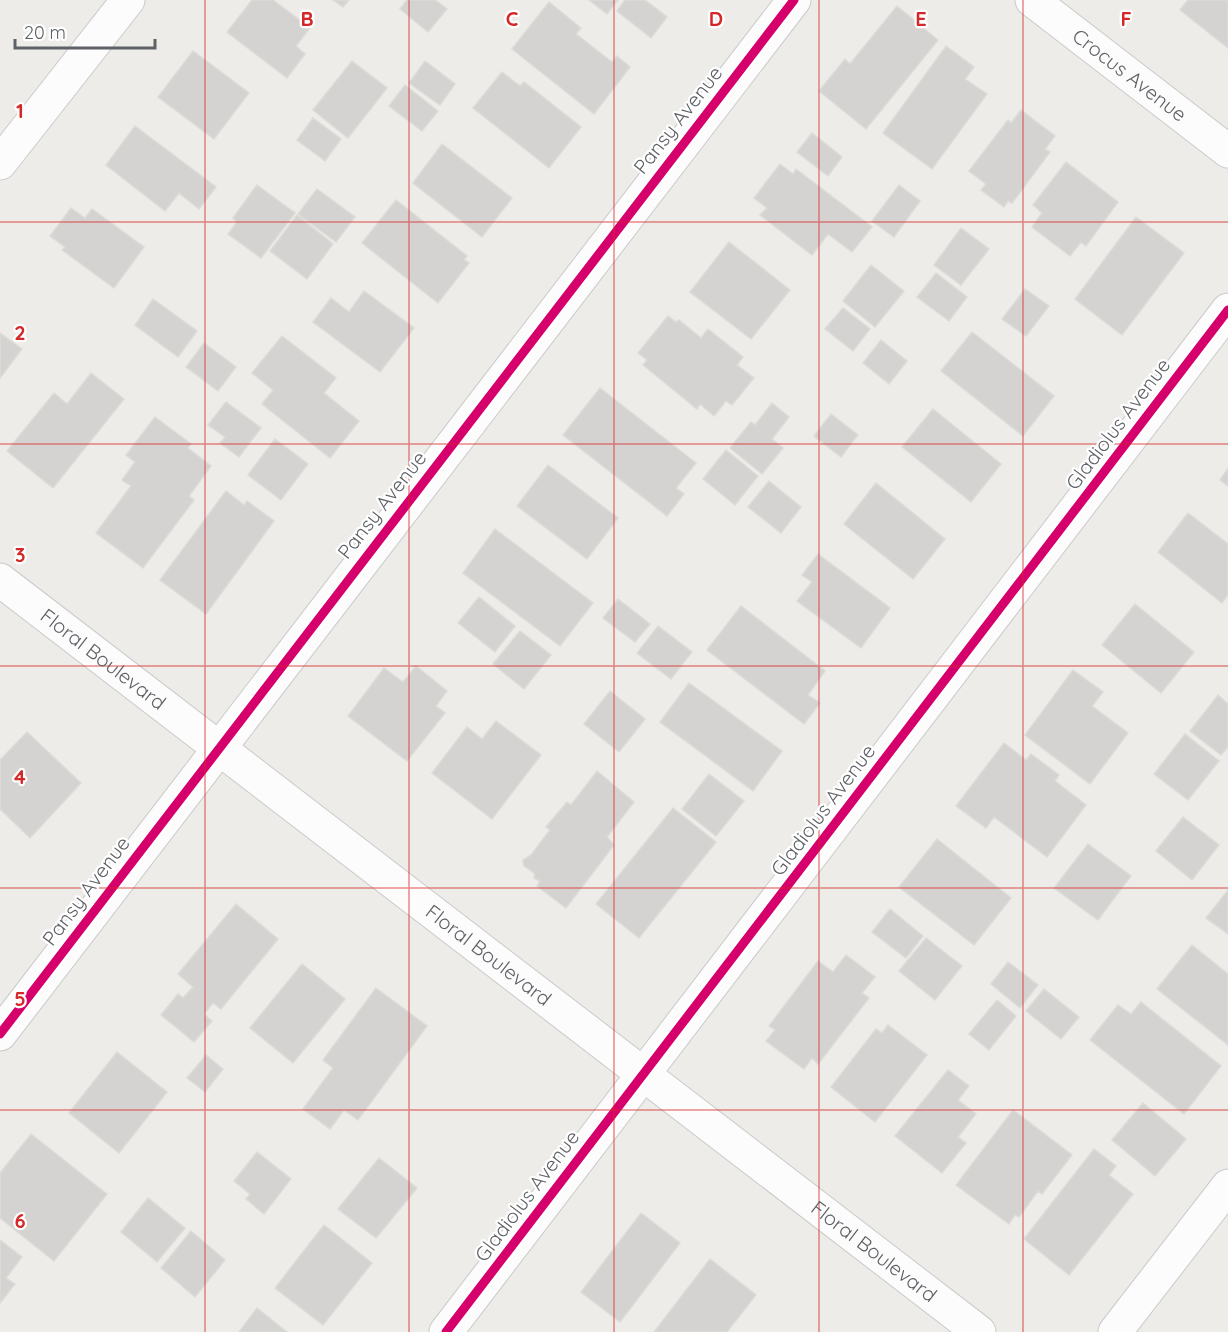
<svg xmlns="http://www.w3.org/2000/svg" width="1228" height="1332" font-family="Quicksand,sans-serif">
	<rect width="100%" height="100%" fill="#edece8"/>
	<!-- building -->
	<path fill="#d4d3d1" stroke="#dcdbd7" stroke-width="1.5" d="M 252,0 L 273,0 L 310,28 L 296,46 L 305,54 L 287,78 L 227,32 Z
		M 333,0 L 349,0 L 343,7 Z
		M 407,0 L 435,0 L 447,9 L 428,32 L 400,9 Z
		M 589,0 L 618,0 L 607,14 Z
		M 625,0 L 645,0 L 667,17 L 651,38 L 617,11 Z
		M 1188,0 L 1228,0 L 1228,48 L 1180,10 Z
		M 549,2 L 581,28 L 576,34 L 612,62 L 617,56 L 630,67 L 594,114 L 512,49 Z
		M 897,6 L 938,40 L 866,129 L 819,91 L 845,59 L 850,64 Z
		M 946,46 L 974,67 L 965,79 L 987,94 L 932,169 L 883,133 Z
		M 193,51 L 249,93 L 214,139 L 158,97 Z
		M 352,61 L 387,88 L 348,138 L 313,110 Z
		M 425,61 L 455,84 L 440,105 L 409,83 Z
		M 502,72 L 520,86 L 524,82 L 581,127 L 549,168 L 473,108 Z
		M 405,85 L 438,111 L 422,131 L 389,106 Z
		M 1021,110 L 1055,136 L 1045,149 L 1050,152 L 1012,203 L 1008,201 L 1004,207 L 981,190 L 986,184 L 969,171 L 1008,120 L 1011,123 Z
		M 313,118 L 341,139 L 325,161 L 297,140 Z
		M 135,126 L 216,187 L 199,209 L 179,193 L 165,211 L 106,165 Z
		M 812,133 L 842,157 L 828,176 L 797,152 Z
		M 442,144 L 512,198 L 482,237 L 413,183 Z
		M 1066,162 L 1118,202 L 1086,246 L 1081,242 L 1070,256 L 1032,227 L 1042,213 L 1033,205 Z
		M 780,164 L 793,174 L 796,169 L 872,227 L 852,252 L 828,234 L 812,255 L 760,215 L 767,208 L 754,198 Z
		M 257,185 L 295,213 L 261,258 L 228,234 L 237,222 L 233,218 Z
		M 899,185 L 920,201 L 894,237 L 872,221 Z
		M 317,189 L 355,217 L 336,242 L 298,214 Z
		M 396,200 L 467,256 L 464,260 L 469,263 L 438,303 L 362,243 Z
		M 71,208 L 85,218 L 92,209 L 144,247 L 114,288 L 62,250 L 65,247 L 50,236 Z
		M 297,215 L 333,244 L 307,279 L 270,251 Z
		M 1136,217 L 1184,253 L 1122,335 L 1075,299 Z
		M 961,228 L 989,249 L 961,285 L 934,265 Z
		M 729,242 L 790,290 L 751,339 L 690,292 Z
		M 871,265 L 904,291 L 875,327 L 843,301 Z
		M 936,273 L 967,297 L 949,321 L 917,297 Z
		M 1025,289 L 1049,306 L 1026,336 L 1002,319 Z
		M 364,291 L 414,328 L 380,372 L 313,322 L 331,298 L 349,312 Z
		M 153,299 L 197,331 L 178,357 L 135,325 Z
		M 843,308 L 870,329 L 853,351 L 825,329 Z
		M 668,316 L 676,322 L 679,320 L 701,338 L 708,329 L 743,357 L 737,365 L 754,378 L 732,405 L 726,401 L 714,416 L 700,404 L 697,409 L 643,365 L 647,360 L 638,353 Z
		M 972,332 L 1054,396 L 1023,436 L 941,371 Z
		M 0,333 L 22,349 L 0,378 Z
		M 282,336 L 336,378 L 324,393 L 359,421 L 330,458 L 262,404 L 273,390 L 252,373 Z
		M 881,340 L 907,361 L 889,384 L 863,363 Z
		M 204,343 L 236,367 L 218,391 L 186,367 Z
		M 91,373 L 124,399 L 53,488 L 7,451 L 54,393 L 67,404 Z
		M 600,388 L 696,463 L 676,488 L 684,494 L 667,516 L 563,435 Z
		M 226,402 L 261,428 L 239,457 L 220,443 L 225,437 L 208,425 Z
		M 772,403 L 789,417 L 772,439 L 783,448 L 762,474 L 730,448 L 751,422 L 755,425 Z
		M 933,409 L 1001,464 L 971,502 L 902,447 Z
		M 831,414 L 858,435 L 841,457 L 814,436 Z
		M 155,417 L 191,444 L 188,448 L 211,466 L 189,496 L 194,500 L 143,568 L 96,533 L 131,486 L 122,480 L 135,462 L 126,455 Z
		M 275,439 L 308,464 L 281,500 L 248,475 Z
		M 726,450 L 758,476 L 735,505 L 703,479 Z
		M 548,465 L 618,518 L 587,559 L 517,506 Z
		M 1228,468 L 1228,486 L 1220,480 Z
		M 769,481 L 801,507 L 781,533 L 748,507 Z
		M 876,483 L 945,539 L 913,579 L 844,524 Z
		M 226,491 L 244,505 L 247,501 L 274,521 L 206,614 L 160,580 Z
		M 1188,513 L 1228,544 L 1228,595 L 1222,603 L 1158,552 Z
		M 495,529 L 593,603 L 560,646 L 463,573 Z
		M 818,554 L 890,608 L 861,648 L 797,601 L 812,582 L 802,575 Z
		M 479,597 L 515,626 L 495,652 L 458,623 Z
		M 618,599 L 650,624 L 635,642 L 603,618 Z
		M 1135,604 L 1194,652 L 1161,693 L 1102,645 Z
		M 741,606 L 825,671 L 808,695 L 820,703 L 804,724 L 707,650 Z
		M 658,626 L 692,652 L 671,679 L 637,653 Z
		M 520,631 L 551,655 L 524,689 L 493,664 Z
		M 416,666 L 447,691 L 436,706 L 445,713 L 407,761 L 348,716 L 384,668 L 403,682 Z
		M 1073,670 L 1103,692 L 1092,706 L 1128,733 L 1090,784 L 1025,735 Z
		M 689,683 L 782,751 L 753,791 L 660,722 Z
		M 610,691 L 645,719 L 619,752 L 584,724 Z
		M 1218,695 L 1228,704 L 1228,747 L 1221,755 L 1190,731 Z
		M 496,721 L 541,755 L 492,819 L 432,773 L 467,727 L 482,739 Z
		M 27,732 L 81,783 L 30,838 L 0,809 L 0,760 Z
		M 1185,734 L 1219,761 L 1188,800 L 1154,774 Z
		M 1004,743 L 1026,760 L 1031,754 L 1059,775 L 1055,781 L 1086,805 L 1047,857 L 994,817 L 986,828 L 956,806 Z
		M 597,771 L 634,802 L 607,837 L 614,845 L 566,908 L 537,886 L 540,881 L 534,878 L 535,874 L 530,870 L 524,866 L 523,860 L 531,855 L 550,830 L 546,827 L 567,802 L 571,805 Z
		M 709,774 L 744,801 L 716,836 L 682,809 Z
		M 673,808 L 716,842 L 639,938 L 596,904 Z
		M 1183,817 L 1219,845 L 1192,880 L 1156,851 Z
		M 937,839 L 1011,898 L 974,945 L 899,887 Z
		M 1088,844 L 1131,876 L 1098,920 L 1054,888 Z
		M 1228,890 L 1228,934 L 1206,918 Z
		M 236,904 L 278,939 L 221,1009 L 213,1003 L 204,1014 L 212,1021 L 194,1042 L 161,1015 L 178,994 L 183,998 L 193,987 L 178,974 Z
		M 890,909 L 923,936 L 906,958 L 872,932 Z
		M 926,938 L 962,966 L 935,1000 L 899,971 Z
		M 1192,945 L 1228,974 L 1228,1045 L 1157,989 Z
		M 846,955 L 875,977 L 862,993 L 869,998 L 818,1064 L 812,1058 L 804,1069 L 766,1041 L 775,1030 L 769,1026 L 818,961 L 833,972 Z
		M 1008,962 L 1038,985 L 1020,1008 L 991,984 Z
		M 302,964 L 345,999 L 293,1063 L 250,1028 Z
		M 376,988 L 427,1026 L 358,1120 L 344,1110 L 330,1129 L 303,1109 L 333,1068 L 323,1060 Z
		M 1044,989 L 1079,1017 L 1061,1039 L 1026,1011 Z
		M 997,1000 L 1016,1016 L 989,1050 L 969,1034 Z
		M 1141,1002 L 1221,1066 L 1184,1114 L 1090,1040 L 1118,1005 L 1131,1014 Z
		M 888,1025 L 927,1055 L 875,1122 L 831,1087 L 876,1029 L 882,1033 Z
		M 117,1052 L 167,1092 L 119,1153 L 69,1113 Z
		M 206,1055 L 223,1069 L 205,1092 L 187,1078 Z
		M 948,1070 L 969,1086 L 958,1100 L 976,1114 L 958,1137 L 966,1143 L 942,1173 L 895,1136 Z
		M 1143,1103 L 1186,1139 L 1155,1176 L 1112,1140 Z
		M 1013,1110 L 1072,1155 L 1042,1194 L 1038,1191 L 1019,1217 L 1015,1215 L 1009,1224 L 956,1185 Z
		M 31,1134 L 107,1194 L 54,1261 L 0,1218 L 0,1173 Z
		M 1094,1149 L 1116,1166 L 1109,1175 L 1133,1194 L 1069,1275 L 1024,1239 Z
		M 257,1152 L 291,1179 L 264,1214 L 246,1199 L 250,1194 L 234,1181 Z
		M 379,1158 L 417,1188 L 376,1238 L 338,1209 Z
		M 148,1198 L 185,1228 L 157,1262 L 121,1232 Z
		M 641,1213 L 680,1243 L 620,1322 L 581,1292 Z
		M 324,1225 L 372,1263 L 323,1325 L 275,1288 Z
		M 191,1231 L 225,1260 L 195,1297 L 161,1268 Z
		M 0,1240 L 22,1257 L 6,1278 L 15,1284 L 0,1303 Z
		M 710,1259 L 756,1295 L 727,1332 L 654,1332 Z
		M 257,1308 L 287,1332 L 239,1332 Z"/>
	<g fill="none" stroke-linecap="round" stroke-linejoin="round">
		<defs>
			<g id="street">
				<path id="s1" d="M 1032,0 L 1228,151"/>
				<path d="M 0,163 L 128,0"/>
				<path id="s2" d="M 0,580 L 979,1332"/>
				<path d="M 0,1034 L 794,0"/>
				<path d="M 446,1332 L 1228,310"/>
				<path d="M 1115,1332 L 1228,1186"/>
			</g>
		</defs>
		<!-- street casing -->
		<use href="#street" stroke="#cacaca" stroke-width="35"/>
		<!-- street -->
		<use href="#street" stroke="#fcfcfc" stroke-width="33"/>
		<defs>
			<path id="cycleway" d="M 0,1034 L 794,0
				M 446,1332 L 1228,310"/>
		</defs>
		<!-- cycleway casing -->
		<use href="#cycleway" stroke="#fff" stroke-width="13"/>
		<!-- cycleway -->
		<use href="#cycleway" stroke="#d6006c" stroke-width="9"/>
	</g>
	<!-- grid -->
	<path fill="none" stroke="#d62828" stroke-width="1.5" stroke-opacity="0.55" d="M 205,0 L 205,1332M 409,0 L 409,1332M 614,0 L 614,1332M 819,0 L 819,1332M 1023,0 L 1023,1332M 0,222 L 1228,222M 0,444 L 1228,444M 0,666 L 1228,666M 0,888 L 1228,888M 0,1110 L 1228,1110"/>
	<g text-anchor="middle" stroke-width="4.5" stroke-linejoin="round" paint-order="stroke">
		<!-- street labels -->
		<g font-size="20" fill="#5e6166" stroke="#fff">
			<text dy="7" stroke="none"><textPath href="#s1" startOffset="123">Crocus Avenue</textPath></text>
			<text transform="translate(678 120) rotate(-52)" y="7">Pansy Avenue</text>
			<text transform="translate(1118 424) rotate(-53)" y="7">Gladiolus Avenue</text>
			<text transform="translate(382 505) rotate(-52)" y="7">Pansy Avenue</text>
			<text dy="7" stroke="none"><textPath href="#s2" startOffset="130">Floral Boulevard</textPath></text>
			<text transform="translate(823 810) rotate(-53)" y="7">Gladiolus Avenue</text>
			<text transform="translate(86 891) rotate(-53)" y="7">Pansy Avenue</text>
			<text dy="7" stroke="none"><textPath href="#s2" startOffset="616">Floral Boulevard</textPath></text>
			<text transform="translate(527 1196) rotate(-53)" y="7">Gladiolus Avenue</text>
			<text dy="7" stroke="none"><textPath href="#s2" startOffset="1102">Floral Boulevard</textPath></text>
		</g>
	</g>
	<g font-size="20" text-anchor="middle" font-weight="bold" fill="#d62828" stroke="#fff" stroke-width="4.5" stroke-linejoin="round" paint-order="stroke">
		<text x="307" y="26">B</text>
		<text x="512" y="26">C</text>
		<text x="716" y="26">D</text>
		<text x="921" y="26">E</text>
		<text x="1126" y="26">F</text>
		<text x="20" y="118">1</text>
		<text x="20" y="340">2</text>
		<text x="20" y="562">3</text>
		<text x="20" y="784">4</text>
		<text x="20" y="1006">5</text>
		<text x="20" y="1228">6</text>
	</g>
	<!-- scale -->
	<path d="M15 39v9h140v-9" fill="none" stroke="#5e6166" stroke-width="3"/>
	<text x="24" y="39" font-size="18" fill="#5e6166" stroke="#ffffff" stroke-width="4.5" paint-order="stroke">20 m</text>
</svg>
